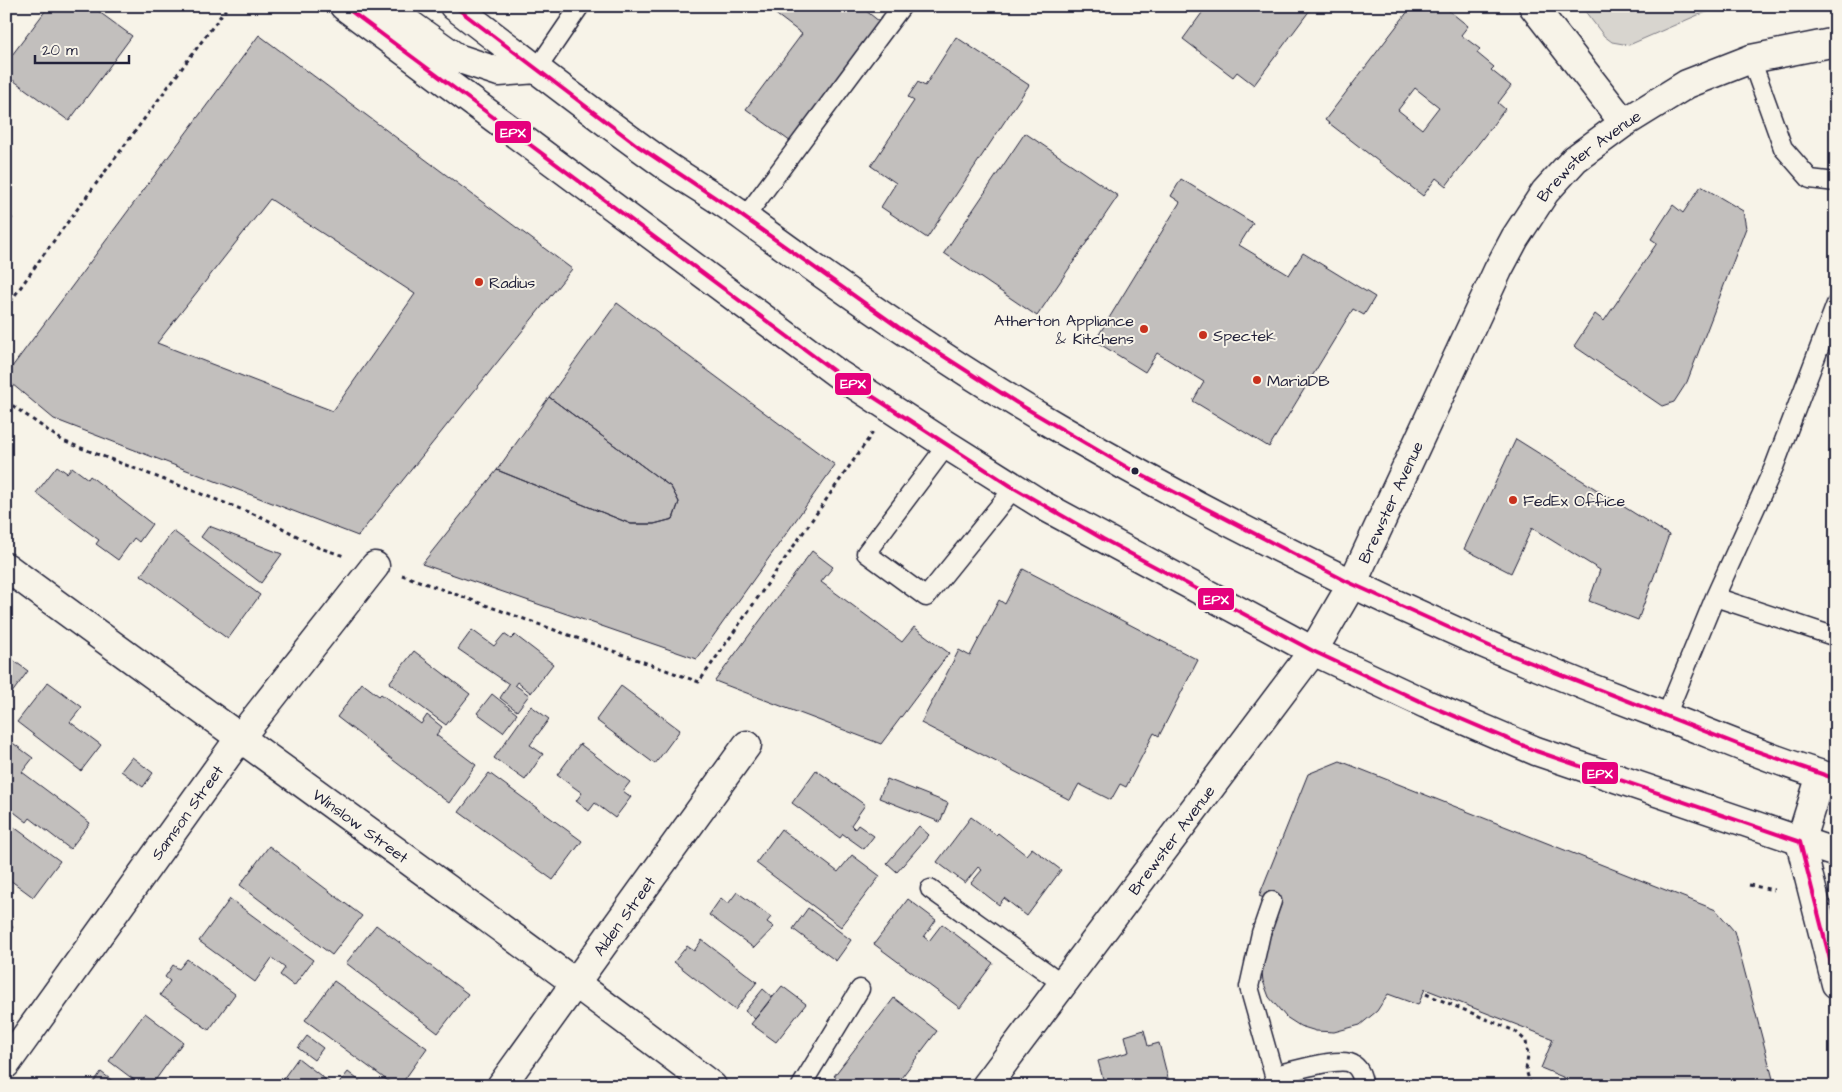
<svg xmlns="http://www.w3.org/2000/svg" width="1842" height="1092" font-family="'Architects Daughter',sans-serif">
	<rect width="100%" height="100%" fill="#f7f3e8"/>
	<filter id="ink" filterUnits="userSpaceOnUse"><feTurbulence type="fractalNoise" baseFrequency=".02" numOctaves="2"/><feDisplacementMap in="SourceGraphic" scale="10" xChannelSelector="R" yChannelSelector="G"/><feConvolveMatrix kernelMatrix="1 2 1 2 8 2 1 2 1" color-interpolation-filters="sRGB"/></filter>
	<g filter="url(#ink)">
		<!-- green -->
		<path fill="#d8d5cf" stroke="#7d7c85" d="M 1581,6 L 1726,6 L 1698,15 L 1629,45 L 1612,42 L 1604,36 Z"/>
		<!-- building -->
		<path fill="#c2bfbd" stroke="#22223b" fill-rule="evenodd" d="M 49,6 L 91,6 L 132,36 L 69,121 L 6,75 L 6,63 Z
			M 765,6 L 860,6 L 880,22 L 791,142 L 746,109 L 802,34 Z
			M 1207,6 L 1313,6 L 1254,85 L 1237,72 L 1233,77 L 1183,39 Z
			M 1412,6 L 1443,6 L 1468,26 L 1461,35 L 1480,49 L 1477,53 L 1494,67 L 1491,70 L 1511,86 L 1498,103 L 1505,109 L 1446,186 L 1436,178 L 1423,196 L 1325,120 ZM 1415,88 L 1439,107 L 1422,129 L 1398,110 Z
			M 259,35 L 572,269 L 358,536 L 54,419 L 6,379 L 6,375 ZM 270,199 L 415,294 L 333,411 L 157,343 Z
			M 956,37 L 1029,85 L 927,238 L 881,207 L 896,183 L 871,166 L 914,101 L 908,97 L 918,82 L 925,86 Z
			M 1025,133 L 1118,196 L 1037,316 L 944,253 Z
			M 1181,179 L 1253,223 L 1239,245 L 1289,275 L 1303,253 L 1375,297 L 1364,315 L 1353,309 L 1269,447 L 1193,401 L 1204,382 L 1157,353 L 1145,372 L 1095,341 L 1180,202 L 1171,196 Z
			M 1701,186 L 1743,211 L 1746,228 L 1687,382 L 1674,402 L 1662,406 L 1574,346 L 1595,314 L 1604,321 L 1657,243 L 1651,239 L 1673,205 L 1683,213 Z
			M 6,213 L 13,218 L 6,227 Z
			M 617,303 L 835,465 L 697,659 L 422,564 L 497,470 L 631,524 L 654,524 L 673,519 L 679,502 L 671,487 L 549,397 Z
			M 549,397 L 671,487 L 679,502 L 673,519 L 654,524 L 631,524 L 497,470 Z
			M 1516,439 L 1669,535 L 1638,620 L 1589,601 L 1600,570 L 1532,528 L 1511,573 L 1464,549 Z
			M 57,466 L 67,473 L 72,467 L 88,479 L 90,476 L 152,524 L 139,542 L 134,538 L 118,560 L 96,544 L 99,540 L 36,493 Z
			M 209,526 L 282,554 L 261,583 L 201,537 Z
			M 173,531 L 260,595 L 228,639 L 141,575 Z
			M 812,551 L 833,567 L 821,582 L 902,642 L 914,627 L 949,653 L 881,744 L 715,681 Z
			M 1023,569 L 1198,660 L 1159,736 L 1154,733 L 1126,787 L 1120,784 L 1111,800 L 1079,784 L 1070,800 L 921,723 L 959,650 L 970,656 L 999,600 L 1005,604 Z
			M 472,630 L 494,646 L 504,634 L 511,639 L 515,635 L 553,664 L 531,693 L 517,682 L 515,685 L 529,695 L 517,711 L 500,698 L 509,684 L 458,649 Z
			M 414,651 L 470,694 L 446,725 L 389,683 Z
			M 6,655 L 28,671 L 6,701 Z
			M 48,682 L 82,707 L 70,722 L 101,745 L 81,771 L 17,722 Z
			M 362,683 L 379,696 L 381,694 L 421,724 L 427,715 L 442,727 L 436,735 L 476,765 L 449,803 L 337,717 Z
			M 621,686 L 680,730 L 655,764 L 596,720 Z
			M 492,694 L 517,714 L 503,732 L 477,713 Z
			M 531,706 L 549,719 L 530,745 L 543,754 L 525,780 L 494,758 Z
			M 6,738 L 33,758 L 22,772 L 90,823 L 70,849 L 30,818 L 27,822 L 6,806 Z
			M 580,744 L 630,782 L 623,791 L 631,797 L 615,818 L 595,803 L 589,811 L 576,801 L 582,793 L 557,775 Z
			M 132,757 L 153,773 L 143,787 L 121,771 Z
			M 1340,761 L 1716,910 L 1734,931 L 1773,1079 L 1769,1086 L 1567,1086 L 1565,1078 L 1541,1068 L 1553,1039 L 1425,989 L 1418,1005 L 1388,994 L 1377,1011 L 1360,1025 L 1334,1032 L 1316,1031 L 1300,1026 L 1286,1017 L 1269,997 L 1263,981 L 1261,966 L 1267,941 L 1281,905 L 1259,896 L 1308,774 Z
			M 816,770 L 865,805 L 851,825 L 855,829 L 858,825 L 874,836 L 864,849 L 843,834 L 840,838 L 792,803 Z
			M 489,773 L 582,841 L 553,880 L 459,812 Z
			M 887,779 L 948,803 L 940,822 L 879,798 Z
			M 971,817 L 996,835 L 998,833 L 1026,855 L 1032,848 L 1061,870 L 1027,916 L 1004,898 L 999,905 L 971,883 L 982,870 L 978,867 L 965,883 L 937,862 Z
			M 919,826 L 929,835 L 897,872 L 887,863 Z
			M 14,827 L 60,861 L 33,897 L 6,877 L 6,830 L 10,833 Z
			M 781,829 L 838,872 L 852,855 L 880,876 L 841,927 L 756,863 Z
			M 269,846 L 362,916 L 332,955 L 240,885 Z
			M 737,892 L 771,917 L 767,922 L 774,927 L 754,948 L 709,915 L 721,898 L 728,904 Z
			M 230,899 L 313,960 L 294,986 L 280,975 L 285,968 L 272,958 L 255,982 L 199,941 Z
			M 908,899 L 936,920 L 924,937 L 929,941 L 942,924 L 993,963 L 960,1008 L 874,944 Z
			M 808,908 L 851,940 L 836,961 L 793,929 Z
			M 6,922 L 13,927 L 6,936 Z
			M 376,925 L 468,994 L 438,1033 L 346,963 Z
			M 702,940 L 757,982 L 735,1010 L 674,962 L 687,946 L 694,951 Z
			M 187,959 L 235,994 L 209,1030 L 160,995 L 170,981 L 165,977 L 173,965 L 179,969 Z
			M 334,981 L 427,1048 L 400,1086 L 395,1086 L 305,1020 Z
			M 782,986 L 806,1004 L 776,1042 L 751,1024 Z
			M 763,989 L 772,997 L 755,1019 L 745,1011 Z
			M 894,998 L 937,1031 L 895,1086 L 847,1086 L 834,1076 Z
			M 145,1013 L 183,1042 L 151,1086 L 142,1086 L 109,1061 Z
			M 1144,1030 L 1148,1046 L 1159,1043 L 1170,1086 L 1105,1086 L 1098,1061 L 1129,1052 L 1125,1036 Z
			M 307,1036 L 323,1048 L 314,1060 L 298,1048 Z
			M 298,1058 L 334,1086 L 278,1086 Z
			M 101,1072 L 119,1086 L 91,1086 Z
			M 348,1072 L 366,1086 L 337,1086 Z"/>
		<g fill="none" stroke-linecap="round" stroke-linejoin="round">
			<defs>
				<path id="lane" d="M 1751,59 L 1783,148 L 1810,179 L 1836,182
					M 537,69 L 580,6
					M 745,217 L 902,6
					M 947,445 L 866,553 L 926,597 L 1014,488
					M 1715,597 L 1836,637
					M 1666,716 L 1715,597 L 1774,467 L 1836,304
					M 930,889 L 1063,984
					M 1272,901 L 1261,933 L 1249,987 L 1277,1086
					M 1275,1075 C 1291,1072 1342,1055 1354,1065 C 1361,1070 1362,1078 1364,1086
					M 801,1086 L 860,989"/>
				<g id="street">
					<path d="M 1533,6 L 1624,123"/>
					<path id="s1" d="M 1313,651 L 1352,584 L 1498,270 L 1515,238 L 1545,192 L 1575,159 L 1624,123 L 1687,84 L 1751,59 L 1836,42"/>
					<path d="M 1821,775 L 1800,842 L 1836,984"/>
					<path id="s2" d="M 6,1064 L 239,739 L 375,566"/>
					<path id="s3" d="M 501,1086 L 747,745"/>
				</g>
				<g id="secondary">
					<path id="s4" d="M 6,567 C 241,740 480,909 712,1086"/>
					<path id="s5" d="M 986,1086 L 1313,651"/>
				</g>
				<path id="primary" d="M 344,6 L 838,374 L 947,445 L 1044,506 L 1313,651 L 1426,704 L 1536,751 L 1836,853
					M 377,6 L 408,23 L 457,58 L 499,72 L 537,69
					M 454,6 C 524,59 593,114 665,165 C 691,183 720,199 745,218 C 845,291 950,365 1057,427 C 1246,537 1443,633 1648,710 C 1711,733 1772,761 1836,779"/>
			</defs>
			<!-- lane casing -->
			<use href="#lane" stroke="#22223b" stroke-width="21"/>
			<!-- street casing -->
			<use href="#street" stroke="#22223b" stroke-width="31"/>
			<!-- secondary casing -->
			<use href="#secondary" stroke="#22223b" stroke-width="31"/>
			<!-- primary casing -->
			<use href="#primary" stroke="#22223b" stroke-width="31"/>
			<!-- path -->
			<path stroke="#22223b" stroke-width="3" stroke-dasharray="4 4" stroke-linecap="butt" d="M 1733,6 L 1734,9
				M 6,308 L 44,254 L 228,6
				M 6,401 L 63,441 L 264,518 L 317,547 L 344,556
				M 402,575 L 699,682 L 874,431
				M 1749,885 L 1774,890
				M 1426,994 L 1515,1031 L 1526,1041 L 1528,1056 L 1526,1070 L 1531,1086"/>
			<!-- lane -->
			<use href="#lane" stroke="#f7f3e8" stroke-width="18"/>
			<!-- street -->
			<use href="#street" stroke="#f7f3e8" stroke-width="28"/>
			<!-- secondary -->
			<use href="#secondary" stroke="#f7f3e8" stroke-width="28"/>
			<!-- primary -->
			<use href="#primary" stroke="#f7f3e8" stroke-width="28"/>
			<defs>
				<path id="bus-1" d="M 344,6 L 838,374 L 1014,488 L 1103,539 L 1313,651 L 1426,704 L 1536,751 L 1800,842
					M 454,6 L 638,146 L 735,211 L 898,327 L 1017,403 L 1128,468 L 1346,581 L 1496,649 L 1742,746 L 1836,779
					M 1800,842 L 1836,983"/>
			</defs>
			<!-- bus-1 casing -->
			<use href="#bus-1" stroke="#f7f3e8" stroke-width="8"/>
			<!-- bus-1 -->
			<use href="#bus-1" stroke="#e5007d" stroke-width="4"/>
		</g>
	</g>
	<!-- markers -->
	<g fill="#c8321e" stroke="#f7f3e8" stroke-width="2">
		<circle cx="479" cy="282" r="5"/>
		<circle cx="1144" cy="329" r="5"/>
		<circle cx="1203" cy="335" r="5"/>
		<circle cx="1257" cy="380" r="5"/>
		<circle cx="1513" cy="500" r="5"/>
	</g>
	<circle fill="#22223b" stroke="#f7f3e8" stroke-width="2" cx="1135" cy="471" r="4.5"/>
	<g text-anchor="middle" stroke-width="4" stroke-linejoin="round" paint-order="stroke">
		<!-- street labels -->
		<g font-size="16" fill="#22223b" stroke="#f7f3e8">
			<text dy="6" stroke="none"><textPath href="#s1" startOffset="572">Brewster Avenue</textPath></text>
			<text dy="6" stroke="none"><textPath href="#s1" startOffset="168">Brewster Avenue</textPath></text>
			<text dy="6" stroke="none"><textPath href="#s2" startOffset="310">Samson Street</textPath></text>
			<text dy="6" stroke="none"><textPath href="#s4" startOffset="439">Winslow Street</textPath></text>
			<text dy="6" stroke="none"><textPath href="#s5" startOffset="308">Brewster Avenue</textPath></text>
			<text dy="6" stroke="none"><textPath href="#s3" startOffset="210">Alden Street</textPath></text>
		</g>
		<!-- poi labels -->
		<g font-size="16" fill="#22223b" stroke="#f7f3e8" text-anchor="start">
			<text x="489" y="288">Radius</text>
			<text x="1134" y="326" text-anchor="end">Atherton Appliance<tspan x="1134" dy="18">&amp; Kitchens</tspan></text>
			<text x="1213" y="341">Spectek</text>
			<text x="1267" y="386">MariaDB</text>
			<text x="1523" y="506">FedEx Office</text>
		</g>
	</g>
	<g stroke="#f7f3e8" stroke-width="2">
		<rect x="494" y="120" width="38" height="24" rx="5" fill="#e5007d"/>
		<rect x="834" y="372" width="38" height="24" rx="5" fill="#e5007d"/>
		<rect x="1197" y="587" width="38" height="24" rx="5" fill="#e5007d"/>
		<rect x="1581" y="761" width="38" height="24" rx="5" fill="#e5007d"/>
	</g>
	<g font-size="14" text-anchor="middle" font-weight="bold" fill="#fff">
		<text x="513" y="137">EPX</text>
		<text x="853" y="388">EPX</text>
		<text x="1216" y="604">EPX</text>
		<text x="1600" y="778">EPX</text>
	</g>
	<!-- margin -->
	<rect width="1842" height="1092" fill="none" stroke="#f7f3e8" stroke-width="25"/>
	<rect x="12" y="12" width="1817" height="1067" fill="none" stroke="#22223b" stroke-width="2" filter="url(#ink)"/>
	<!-- scale -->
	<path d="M35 55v8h94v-8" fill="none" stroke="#22223b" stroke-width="2.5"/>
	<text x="42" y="55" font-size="15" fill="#22223b" stroke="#f7f3e8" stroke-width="4" paint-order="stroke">20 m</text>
</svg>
